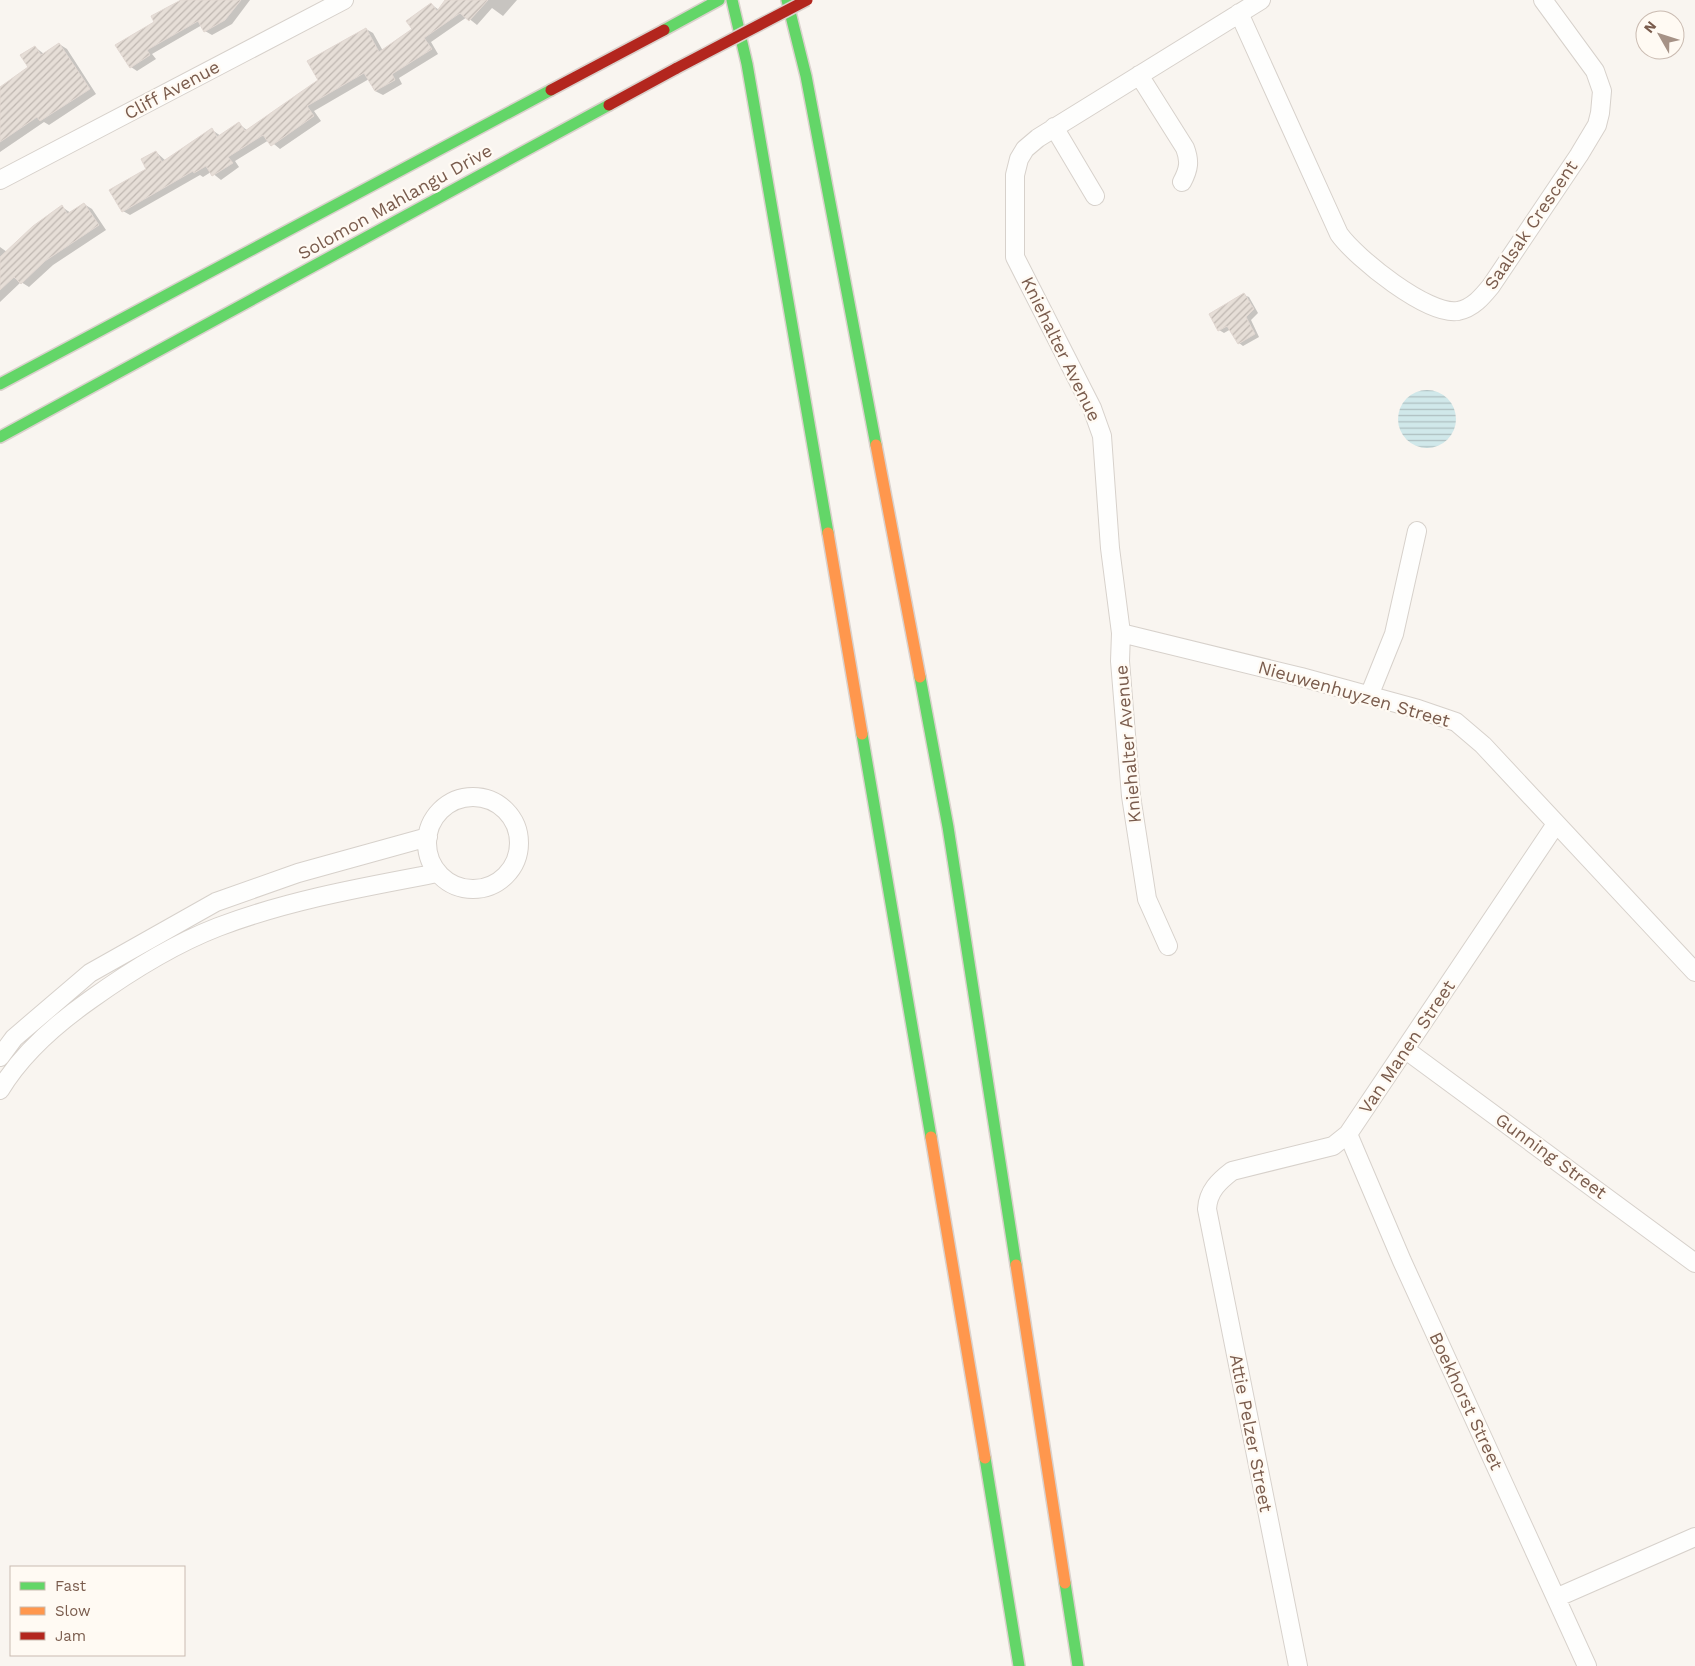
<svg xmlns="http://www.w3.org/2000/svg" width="1695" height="1666" font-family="'Work Sans',sans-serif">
	<defs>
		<pattern id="water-rules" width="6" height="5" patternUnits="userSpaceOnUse" patternTransform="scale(1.25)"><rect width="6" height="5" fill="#d0e8ea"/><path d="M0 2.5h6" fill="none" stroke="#aebfc0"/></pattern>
		<pattern id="building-hatch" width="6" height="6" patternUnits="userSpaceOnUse" patternTransform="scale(1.25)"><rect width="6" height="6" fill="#e6ded7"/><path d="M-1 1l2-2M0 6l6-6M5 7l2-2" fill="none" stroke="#bfb7b1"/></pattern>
	</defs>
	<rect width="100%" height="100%" fill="#f9f5f0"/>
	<!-- water -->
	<path fill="url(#water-rules)" d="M1398 419a29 29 0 1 1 58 0a29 29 0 1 1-58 0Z"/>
	<!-- shadow -->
	<path fill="#0003" d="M 183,0 L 250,0 L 232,24 L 212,35 L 205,31 L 202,25 L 152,54 L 156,59 L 137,71 L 131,67 L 155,22 Z
		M 448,0 L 517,0 L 503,16 L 492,8 L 477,25 L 467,17 L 431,42 L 438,54 L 399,78 L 402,84 L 383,95 L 375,91 L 369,79 L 314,111 L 321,121 L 280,149 L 269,140 L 235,161 L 239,167 L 221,180 L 211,172 L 203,177 L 200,175 L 130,215 L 123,211 L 156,152 L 166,161 L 212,130 L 221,136 L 239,124 L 248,131 L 320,81 L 366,29 L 373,33 L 383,51 L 413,29 L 431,4 L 439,10 Z
		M 59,44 L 67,49 L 96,94 L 49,125 L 44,122 L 0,152 L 0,88 L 30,68 L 35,47 L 44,54 Z
		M 84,204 L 92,209 L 106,230 L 53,265 L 29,287 L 21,282 L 0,302 L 0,247 L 7,252 L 62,207 L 71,213 Z
		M 1244,295 L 1249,297 L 1258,313 L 1251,320 L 1259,337 L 1243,346 L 1239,343 L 1231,329 L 1224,333 L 1219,330 Z"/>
	<!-- building -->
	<path fill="url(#building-hatch)" stroke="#e2d8d2" d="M 181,0 L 241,0 L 225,20 L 204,32 L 198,21 L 147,50 L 150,55 L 130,68 L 115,45 L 154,22 L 151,16 Z
		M 445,0 L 488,0 L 469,21 L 460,13 L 424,38 L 432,49 L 392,74 L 395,80 L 375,91 L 364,73 L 307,106 L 314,116 L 271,146 L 263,135 L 228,157 L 233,163 L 212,176 L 206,166 L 194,173 L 193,171 L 122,212 L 109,190 L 146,169 L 141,159 L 156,151 L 162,162 L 212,128 L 217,137 L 239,122 L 245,131 L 318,80 L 307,61 L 366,28 L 379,52 L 412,29 L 406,21 L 431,3 L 437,11 Z
		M 59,43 L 90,89 L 40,121 L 37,117 L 0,142 L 0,87 L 28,67 L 20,55 L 35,46 L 41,55 Z
		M 84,203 L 99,225 L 45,261 L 21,284 L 14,277 L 0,290 L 0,257 L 33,226 L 62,205 L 67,214 Z
		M 1244,293 L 1254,309 L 1246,317 L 1255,334 L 1238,344 L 1227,326 L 1218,331 L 1209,314 Z"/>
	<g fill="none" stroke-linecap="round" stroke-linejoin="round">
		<defs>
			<path id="street" d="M 1239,13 L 1339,234 C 1356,258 1428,316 1458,311 C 1473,308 1482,297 1491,286 L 1579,155 L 1597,125 L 1600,113 L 1602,91 L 1595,71 L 1543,0
				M 1139,75 L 1185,148 C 1190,161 1189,169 1182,182
				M 1054,127 L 1095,196
				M 0,180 L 344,0
				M 1121,633 L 1301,677 L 1418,709 L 1456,722 L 1483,745 L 1695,972
				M 1369,696 L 1394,634 L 1417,531
				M427 843a46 46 0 1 1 92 0a46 46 0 1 1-92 0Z
				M 1168,946 L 1147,899 L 1131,796 L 1120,661 L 1121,633 L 1110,548 L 1102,436 L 1092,408 L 1015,257 L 1015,175 L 1019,159 L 1025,149 L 1038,138 L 1261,0
				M 1406,1050 L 1695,1263
				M 0,1057 L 14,1038 L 90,973 L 216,902 L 298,873 L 428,837
				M 0,1090 C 22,1053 56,1024 90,1000 C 129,972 174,944 218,927 C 289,900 364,887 438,873
				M 1348,1134 L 1402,1261 L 1587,1666
				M 1558,1597 L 1695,1537
				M 1298,1666 L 1207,1209 C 1208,1191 1219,1181 1232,1171 L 1333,1146 L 1348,1134 L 1556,824"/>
			<path id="fast" d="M 732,0 L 747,64 L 828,533
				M 787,0 L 806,76 L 876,445
				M 664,30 L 719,0
				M 0,384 L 551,90
				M 0,437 L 609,105
				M 920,677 L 948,827 L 1016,1265
				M 862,734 L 931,1137
				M 985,1458 L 1019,1666
				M 1065,1583 L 1078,1666"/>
			<path id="slow" d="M 876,445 L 920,677
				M 828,533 L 862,734
				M 931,1137 L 985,1458
				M 1016,1265 L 1065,1583"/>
			<path id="jam" d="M 551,90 L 664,30
				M 609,105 L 677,68"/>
		</defs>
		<!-- street casing -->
		<use href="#street" stroke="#d7d1cb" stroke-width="20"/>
		<!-- fast casing -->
		<use href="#fast" stroke="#dad1cc" stroke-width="14"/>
		<!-- slow casing -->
		<use href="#slow" stroke="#dad1cc" stroke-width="14"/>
		<!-- jam casing -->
		<use href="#jam" stroke="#dad1cc" stroke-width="14"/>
		<!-- street -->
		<use href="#street" stroke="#fefefd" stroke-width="18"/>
		<!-- fast -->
		<use href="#fast" stroke="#63d668" stroke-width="11"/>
		<!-- slow -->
		<use href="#slow" stroke="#ff974d" stroke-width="11"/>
		<!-- jam -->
		<use href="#jam" stroke="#b3261e" stroke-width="11"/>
		<defs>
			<path id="jam-bridge" d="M 677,68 L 807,0"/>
		</defs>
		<!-- jam-bridge casing -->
		<use href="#jam-bridge" stroke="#dad1cc" stroke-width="14" stroke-linecap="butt"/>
		<!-- jam-bridge -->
		<use href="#jam-bridge" stroke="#b3261e" stroke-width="11"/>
	</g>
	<g text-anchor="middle" stroke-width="4.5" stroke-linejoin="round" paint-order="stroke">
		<!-- street labels -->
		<g font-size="18" fill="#7a5c4d" stroke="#fffaf3">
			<text transform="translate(172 90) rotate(-28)" y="6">Cliff Avenue</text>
			<text transform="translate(395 202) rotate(-29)" y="6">Solomon Mahlangu Drive</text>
			<text transform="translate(1531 225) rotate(-56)" y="6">Saalsak Crescent</text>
			<text transform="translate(1061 349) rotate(64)" y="6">Kniehalter Avenue</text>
			<text transform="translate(1354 694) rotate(16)" y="6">Nieuwenhuyzen Street</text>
			<text transform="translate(1128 744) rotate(-95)" y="6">Kniehalter Avenue</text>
			<text transform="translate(1407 1047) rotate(-56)" y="6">Van Manen Street</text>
			<text transform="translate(1551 1156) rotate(36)" y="6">Gunning Street</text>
			<text transform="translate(1466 1401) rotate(65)" y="6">Boekhorst Street</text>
			<text transform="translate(1251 1433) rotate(79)" y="6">Attie Pelzer Street</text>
		</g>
	</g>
	<!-- legend -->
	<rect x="10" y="1566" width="175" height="90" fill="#fffaf3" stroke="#cabbb1"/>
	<rect x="20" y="1582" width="25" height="8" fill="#63d668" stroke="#cabbb1"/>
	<text x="55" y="1591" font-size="15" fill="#7a5c4d">Fast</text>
	<rect x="20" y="1607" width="25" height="8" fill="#ff974d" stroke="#cabbb1"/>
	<text x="55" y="1616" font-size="15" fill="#7a5c4d">Slow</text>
	<rect x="20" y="1632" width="25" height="8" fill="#b3261e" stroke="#cabbb1"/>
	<text x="55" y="1641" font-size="15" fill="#7a5c4d">Jam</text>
	<!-- north arrow -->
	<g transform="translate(1660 35) rotate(309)"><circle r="24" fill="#fffaf3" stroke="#cabbb1"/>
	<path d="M0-4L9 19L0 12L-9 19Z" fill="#a69286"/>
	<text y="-8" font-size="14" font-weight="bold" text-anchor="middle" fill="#7a5c4d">N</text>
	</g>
</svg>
